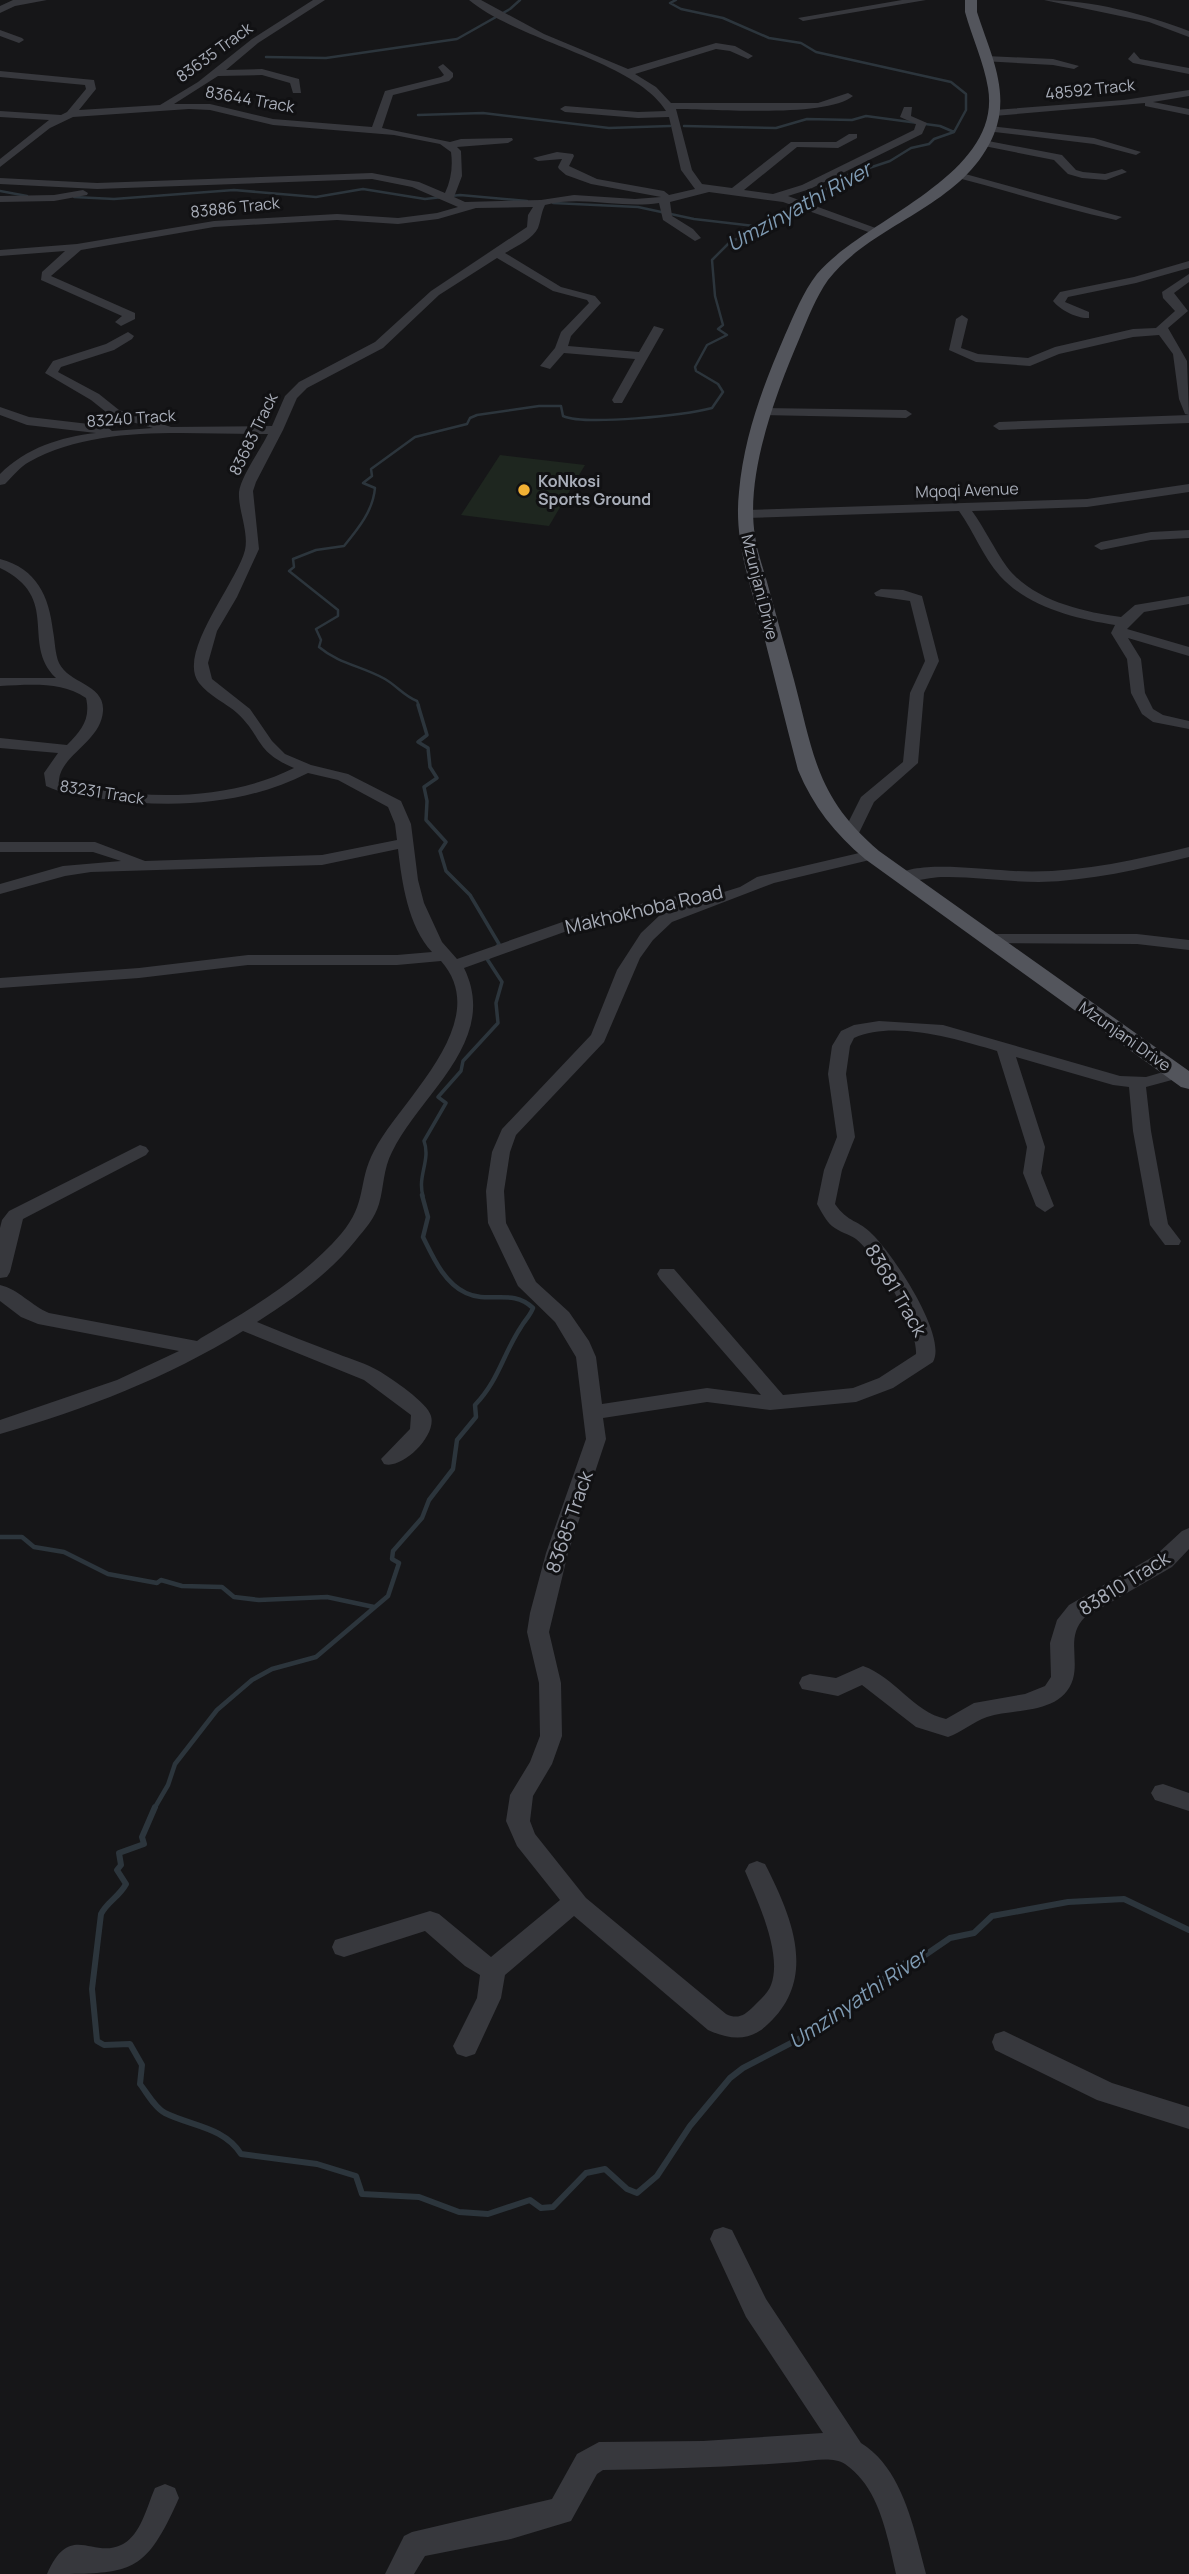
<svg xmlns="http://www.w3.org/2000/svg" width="1189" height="2574" font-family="Manrope,sans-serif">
	<rect width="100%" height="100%" fill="#161618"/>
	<!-- green -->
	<path fill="#1e261f" d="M 500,455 L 585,465 L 549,526 L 461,515 Z"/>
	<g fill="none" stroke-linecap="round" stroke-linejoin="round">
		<!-- stream-far3 -->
		<path stroke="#2c353c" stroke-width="2.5" d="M 266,57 L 326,58 L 457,39 L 510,9 L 520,0
			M 418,115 L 483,113 L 609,128 L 670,126
			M 684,126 L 776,128 L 807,119 L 852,120 L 866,116 L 940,126 L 954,132
			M 0,191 L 27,196
			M 74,197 L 114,199 L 234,190 L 316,197 L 363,189 L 425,199 L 460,195 L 527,201
			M 553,203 L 638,207 L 694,219 L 763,227
			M 419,706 L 417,701 C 404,696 397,686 385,679 C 362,666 339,664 319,647 L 321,640 L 316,629 L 338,616 L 338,610 L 289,571 L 294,567 L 293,559 L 316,550 L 344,546 C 358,529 373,511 375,488 L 363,483 L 372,476 L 371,469 L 415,437 L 467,424 L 470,418 L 477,415 L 539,406 L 561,406 L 563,416 C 585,426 686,415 712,408 L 723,392 L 718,384 L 696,371 L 695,367 L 707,345 L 727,335 L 718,329 L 723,325 L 715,296 L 712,260 L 731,241 L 756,232 L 807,196 L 837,185 L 848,175 L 890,161 L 911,148 L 929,144 L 934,139 L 954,132 L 966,110 L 966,94 L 951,82 L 816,52 L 801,43 L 769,38 L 723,18 L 681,9 L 670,3 L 676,0"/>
		<!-- stream-far2 -->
		<path stroke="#2c353c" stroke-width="3.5" d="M 418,705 L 427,735 L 418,742 L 428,748 L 430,767 L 437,778 L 424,787 L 427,801 L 426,820 L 446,842 L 440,851 L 446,871 L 470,895 L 499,944 L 495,949
			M 423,1196 C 417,1176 431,1160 424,1141 L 446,1103 L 438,1097 L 461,1071 L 463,1061 L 498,1023 L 496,1003 L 502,982 L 487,959 L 490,956"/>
		<!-- stream-far1 -->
		<path stroke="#2c353c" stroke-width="4.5" d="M 0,1537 L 22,1537 L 34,1547 L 64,1552 L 108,1574 L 157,1583 L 161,1580 L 182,1586 L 222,1587 L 234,1597 L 259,1600 L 327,1597 L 374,1607
			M 154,1809 L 168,1785 L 175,1764 L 217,1710 L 252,1680 L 272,1669 L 316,1657 L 388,1596 L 399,1563 L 392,1559 L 393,1551 L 422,1518 L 429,1500 L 453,1469 L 457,1440 L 476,1417 L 475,1405 C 499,1380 503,1354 521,1327 C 525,1320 530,1316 533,1308 C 512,1288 489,1304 466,1293 C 444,1283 433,1257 423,1237 L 428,1217 L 422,1195"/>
		<!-- stream -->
		<path stroke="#2c353c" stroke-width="6" d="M 155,1807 L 142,1837 L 144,1844 L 119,1853 L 121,1865 L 117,1870 L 126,1884 C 119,1897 107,1902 101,1914 L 92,1989 L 97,2041 L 104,2045 L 130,2044 L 142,2065 L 140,2084 C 147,2093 155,2108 165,2113 C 191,2126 224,2127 241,2154 L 317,2164 L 356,2176 L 362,2194 L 419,2197 L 459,2212 L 488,2214 L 530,2200 L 541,2208 L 553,2207 L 586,2173 L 605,2169 L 627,2189 L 637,2193 L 657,2176 L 690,2126 L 730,2078 L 743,2068 L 814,2031 L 905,1963 L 915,1962 L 950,1938 L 974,1933 L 992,1916 L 1068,1902 L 1124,1899 L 1189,1930"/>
		<!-- minor -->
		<path fill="#37383d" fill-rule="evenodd" d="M 47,0 L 15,6 L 0,13 L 0,6 L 13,0 Z
			M 313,0 L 325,0 L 258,43 L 226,70 L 262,69 L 299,79 L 301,93 L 293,93 L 290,83 L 262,75 L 218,76 L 174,104 L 210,104 L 273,119 L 372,127 L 385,91 L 441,77 L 444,75 L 438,67 L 443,64 L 453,73 L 453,77 L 449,81 L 393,95 L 382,128 L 450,142 L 461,139 L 512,138 L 513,140 L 508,143 L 457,147 L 461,151 L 462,176 L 454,197 L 465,202 L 541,200 L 574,195 L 635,199 L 661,197 L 591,184 L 566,175 L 559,169 L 558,167 L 562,159 L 538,161 L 533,158 L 557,152 L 573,154 L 574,156 L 569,166 L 597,179 L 664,191 L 669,195 L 695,189 L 681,170 L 669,117 L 638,118 L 565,112 L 560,109 L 565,106 L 638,112 L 666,111 C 636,61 518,41 469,0 L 481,0 L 544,34 L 628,69 L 716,43 L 735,46 L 753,56 L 748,59 L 730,51 L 716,49 L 635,74 L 656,87 L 671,103 L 818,103 L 848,93 L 853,96 C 827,118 714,109 676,109 L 692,170 L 702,184 L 732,188 L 791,142 L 836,142 L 849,134 L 857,134 L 857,138 L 838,148 L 797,147 L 744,190 L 773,194 L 802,185 L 914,130 L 916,124 L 900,117 L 904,107 L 912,107 L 911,116 L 927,123 L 922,134 L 810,189 L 788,196 L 881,230 L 881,234 L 877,235 L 783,202 L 709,192 L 670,202 L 672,216 L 693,229 L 701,238 L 695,241 L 663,220 L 659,203 C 621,209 582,195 545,205 C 541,213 541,220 538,228 C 533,239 515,247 505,253 L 561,287 L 595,296 L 601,303 L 571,336 L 568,346 L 639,352 L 654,326 L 664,329 L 622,403 L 614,403 L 612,400 L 635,359 L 564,353 L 550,369 L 540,366 L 555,348 L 561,332 L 589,303 L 587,300 L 553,291 L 497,258 L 439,295 L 383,348 L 307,388 L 297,398 L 283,430 L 256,482 L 253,491 L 259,549 L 237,597 L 217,631 L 208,663 L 212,679 L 250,709 L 272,741 L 285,754 L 311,765 L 348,774 L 401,801 L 411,824 L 418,880 L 424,903 L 442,942 L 457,959 L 571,919 L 691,893 L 697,895 L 698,900 L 740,887 L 757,877 L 872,850 L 880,855 L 878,858 L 774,883 L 672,922 L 653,940 L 640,958 L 604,1042 L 516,1135 L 510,1152 L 504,1191 L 506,1223 L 536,1282 L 569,1312 L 589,1341 L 596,1357 L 602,1404 L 707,1388 L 761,1395 L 660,1279 L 657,1274 L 660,1269 L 674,1269 L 783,1395 L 853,1388 L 879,1378 L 916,1354 C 918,1328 877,1255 856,1239 C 849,1234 839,1232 832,1226 C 826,1221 821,1211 817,1204 L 824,1170 L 837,1137 L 828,1074 L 832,1046 L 841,1031 L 854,1025 L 879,1021 L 943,1025 L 1120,1076 L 1146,1077 L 1177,1068 L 1186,1073 L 1183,1077 L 1146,1087 L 1151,1131 L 1168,1224 L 1181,1241 L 1179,1245 L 1165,1245 L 1150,1225 L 1133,1131 L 1129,1087 L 1113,1085 L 1016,1057 L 1045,1147 L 1041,1173 L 1054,1206 L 1045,1212 L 1036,1206 L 1023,1173 L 1027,1147 L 997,1051 C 956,1039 894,1020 854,1038 L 850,1046 L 846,1074 L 855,1137 L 842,1170 L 835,1204 C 848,1223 859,1220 872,1234 C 892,1253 948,1336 933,1362 L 893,1388 L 856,1402 L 770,1410 L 707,1402 L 603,1418 L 606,1439 L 568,1553 L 549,1632 L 561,1683 L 562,1736 L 552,1764 L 533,1796 L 530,1821 L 535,1834 L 586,1898 L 726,2014 C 738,2020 745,2015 754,2006 C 760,2000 768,1993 771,1985 C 783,1954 757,1900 745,1871 L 749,1864 L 757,1861 L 765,1864 C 792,1917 818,1978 768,2024 C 750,2042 730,2040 708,2030 L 574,1916 L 505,1975 L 501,1998 L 475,2054 L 466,2057 L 457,2054 L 453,2046 L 477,1998 L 480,1975 L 465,1966 L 425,1931 L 344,1957 L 335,1954 L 332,1947 L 335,1940 L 430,1911 L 439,1914 L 491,1957 L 560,1900 L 517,1846 L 506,1821 L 510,1795 L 530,1762 L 540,1736 L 539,1683 L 527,1632 L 530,1613 L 546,1553 L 586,1439 L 576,1357 L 555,1322 L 518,1286 L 488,1223 L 486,1191 L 492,1152 L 502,1129 L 591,1035 L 617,970 L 641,933 L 660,915 L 685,904 L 581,926 L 464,968 C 500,1041 420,1094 392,1152 C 383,1169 384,1187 379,1204 C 375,1218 365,1229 356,1240 C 329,1274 293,1299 257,1322 C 284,1333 311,1344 338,1354 C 351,1359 367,1364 379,1371 C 391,1378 428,1403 431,1416 C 437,1436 402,1470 384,1464 L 381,1459 L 410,1429 L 411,1415 L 364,1380 L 243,1331 C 167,1378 86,1409 0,1434 L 0,1420 L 117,1380 L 179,1351 L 38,1324 L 21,1317 L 0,1301 L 0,1285 C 18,1289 32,1306 49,1313 L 197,1341 L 201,1338 C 251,1309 303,1278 341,1234 C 368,1202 357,1183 374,1151 C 400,1100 495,1022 441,961 L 397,965 L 248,965 L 139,978 L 0,988 L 0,978 L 139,968 L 248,955 L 397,955 L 432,952 C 408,926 402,883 398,849 L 322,865 L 91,872 L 65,876 L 0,894 L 0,884 L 63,866 L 121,861 L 93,852 L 0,852 L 0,842 L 95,842 L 145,861 L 322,855 L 397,840 L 395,824 L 388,807 L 338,780 L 308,773 C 245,805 173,809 103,799 C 84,797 63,794 46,786 L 44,773 L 58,753 L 0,748 L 0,738 L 67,745 C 81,731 91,719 86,698 C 61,681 29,685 0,686 L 0,678 L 56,678 C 20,643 62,598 0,568 L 0,559 C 37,569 49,596 53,631 C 55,641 55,654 59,663 C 69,684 105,684 103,711 C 101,742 60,755 59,781 C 73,787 91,788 107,791 C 169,799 236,797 294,768 C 254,751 263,737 237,713 C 226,703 209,696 199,683 C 176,653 237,583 245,550 C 249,532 238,510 239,492 C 241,476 261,449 268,434 C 191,435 99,423 29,462 C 20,467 12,477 5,484 L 0,485 L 0,474 C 26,448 60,437 96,433 L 27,425 L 0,415 L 0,407 L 29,417 L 106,426 L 112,431 L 153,428 L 111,416 L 91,400 L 45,373 L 53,361 L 106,344 L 128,332 L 134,336 L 132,339 L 114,350 L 61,367 L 58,372 L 99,394 L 119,410 L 171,427 L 272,426 L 285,396 L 299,382 L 375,342 L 431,291 L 527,227 L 528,215 L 533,207 L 476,208 L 438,219 L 398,224 L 337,220 L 214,227 L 81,250 L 51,276 L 135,313 L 135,319 L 121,326 L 115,322 L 122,316 L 41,280 L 42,272 L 65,251 L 0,256 L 0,250 L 77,244 L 214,221 L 337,214 L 398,218 L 437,213 L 458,207 L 412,187 L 372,179 L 97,189 L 0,184 L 0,178 L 97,183 L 372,173 L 419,182 L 445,193 C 451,180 453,167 451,152 L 440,144 L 394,135 L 273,125 L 210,110 L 189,109 L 73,117 L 50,128 L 0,167 L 0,159 L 49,120 L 0,117 L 0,111 L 61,115 L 67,112 L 86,89 L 85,85 L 0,77 L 0,71 L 94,80 L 96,89 L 79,110 L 160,105 L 198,82 L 252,39 Z
			M 902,0 L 926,0 L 803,21 L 798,18 Z
			M 1044,0 C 1092,0 1144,14 1189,31 L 1189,37 L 1149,22 Z
			M 0,30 L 22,38 L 24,40 L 19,43 L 0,36 Z
			M 1134,52 L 1140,59 L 1189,68 L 1189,74 L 1133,63 L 1128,59 Z
			M 986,56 L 1053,59 L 1079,66 L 1074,69 L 1053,65 L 982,61 L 981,59 Z
			M 1189,90 L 1189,96 L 1153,102 L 1189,109 L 1189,115 L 1145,106 L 1145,103 L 994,116 L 989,113 L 994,110 L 1124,100 Z
			M 990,126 L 1094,138 L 1141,152 L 1136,155 L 1094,144 L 986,131 L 985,129 Z
			M 983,140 L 1062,155 L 1076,170 L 1083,172 L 1105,174 L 1122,169 L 1127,172 L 1106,180 L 1082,178 L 1068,174 L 1054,160 L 979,145 L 978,143 Z
			M 958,172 L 1122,217 L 1116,220 C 1061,208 1009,191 954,177 L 954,173 Z
			M 83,190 L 88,193 L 87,195 L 54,201 L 0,202 L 0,196 L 54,195 Z
			M 1189,261 L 1189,268 L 1136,283 L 1068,297 L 1065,302 L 1089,312 L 1089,318 C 1078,319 1060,310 1053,301 L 1060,292 L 1134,277 Z
			M 1189,274 L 1189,282 L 1174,293 L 1188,311 L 1168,328 L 1187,361 L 1189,415 L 1185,414 L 1179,399 L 1173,354 L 1159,335 L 1133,337 L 1059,354 L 1030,366 L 976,362 L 949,350 L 956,319 L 962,315 L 968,319 L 961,348 L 978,354 L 1028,358 L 1055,347 L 1133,329 L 1156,328 L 1175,311 L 1163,298 L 1162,292 Z
			M 762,408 L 906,410 L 912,414 L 906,418 L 758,415 L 756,412 Z
			M 1189,415 L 1189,423 L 999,430 L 993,426 L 999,422 Z
			M 1189,484 L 1189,492 L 1087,507 L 972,511 C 985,529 994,549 1007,567 C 1032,600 1082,612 1121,617 L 1135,605 L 1189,596 L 1189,604 L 1144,612 L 1127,629 L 1189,647 L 1189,656 L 1128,638 L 1141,659 L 1145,693 L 1153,709 L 1163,715 L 1189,721 L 1189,729 L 1153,722 L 1142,714 L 1131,693 L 1127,659 L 1111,633 L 1115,625 C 1076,619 1028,607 1000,576 C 983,557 974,532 959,511 L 745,518 L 738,514 L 745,510 L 1087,499 Z
			M 1189,530 L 1189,538 L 1151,540 L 1101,550 L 1094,546 L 1101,542 L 1151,532 Z
			M 881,589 L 903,590 L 922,596 L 939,661 L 924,693 L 918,763 L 874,802 L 858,835 L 850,840 L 842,835 L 861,797 L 903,762 L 910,693 L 925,661 L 910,601 L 876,596 L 874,593 Z
			M 1189,847 L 1189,857 C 1140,869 1090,881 1039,882 C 1007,882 974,876 941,877 C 928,877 904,886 895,877 C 911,860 978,869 1001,870 C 1065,876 1127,862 1189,847 Z
			M 989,934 L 1137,934 L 1189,940 L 1189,950 L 1137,944 L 983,943 L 981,939 L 983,935 Z
			M 140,1145 L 146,1147 L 149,1151 L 146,1155 L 23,1219 L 10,1272 L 7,1277 L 0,1278 L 0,1228 L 2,1220 L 9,1211 Z
			M 1189,1528 L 1189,1549 L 1172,1567 L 1085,1617 C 1066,1636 1079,1657 1073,1679 C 1062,1715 1015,1708 987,1717 C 973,1722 962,1732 948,1737 L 916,1727 L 862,1685 L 838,1696 L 802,1689 L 799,1683 L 802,1677 L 810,1674 L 836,1678 L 863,1666 C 895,1677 913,1712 946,1719 L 974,1703 L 1025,1694 L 1045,1686 L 1051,1677 L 1050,1643 L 1057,1620 L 1069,1605 L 1156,1555 L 1182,1531 Z
			M 1163,1784 L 1189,1793 L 1189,1811 L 1155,1800 L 1151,1793 L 1155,1786 Z
			M 1004,2031 L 1112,2083 L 1189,2107 L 1189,2129 L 1097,2100 L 995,2050 L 992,2042 L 995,2034 Z
			M 723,2227 L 732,2230 L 766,2299 L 861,2443 C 903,2469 914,2529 926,2574 L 896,2574 C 887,2536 880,2488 845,2464 C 832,2456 812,2461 797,2462 C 732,2467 668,2469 603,2470 L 597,2474 L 571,2521 L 511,2539 L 425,2556 L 414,2574 L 385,2574 L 404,2536 L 412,2532 L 552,2499 L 577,2454 L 599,2442 L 703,2441 L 823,2433 L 746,2317 L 710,2239 L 714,2230 Z
			M 165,2484 L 175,2488 L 179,2498 C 145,2574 133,2574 47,2574 C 70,2521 92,2559 121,2545 C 141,2536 147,2506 155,2488 Z"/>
		<!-- major -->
		<path fill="#53555c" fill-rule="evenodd" d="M 965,0 L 977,0 L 977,12 C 990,53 1011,92 994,134 C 964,207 873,222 828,280 C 816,297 808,318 800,337 C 776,393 745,474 755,536 C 757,552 763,567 767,582 C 776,615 785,647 794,680 C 814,755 816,797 879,851 L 1189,1071 L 1189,1089 L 1181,1087 L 865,859 C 835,834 813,806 798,770 C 785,720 773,671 760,621 C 748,577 734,538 739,492 C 744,436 763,386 785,335 C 794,315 803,292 817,274 C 863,219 1003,176 988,88 C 984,63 972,37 965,12 Z"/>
	</g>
	<!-- markers -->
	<circle fill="#f2b134" stroke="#111113" stroke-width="2.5" cx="524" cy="490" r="7"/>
	<g text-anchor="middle" stroke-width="6" stroke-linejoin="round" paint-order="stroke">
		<!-- far-street labels -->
		<g font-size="16" fill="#a8adb8" stroke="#111113">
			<text transform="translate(214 52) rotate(-36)" y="6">83635 Track</text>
			<text transform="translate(1090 89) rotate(-6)" y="6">48592 Track</text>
			<text transform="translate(250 99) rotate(10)" y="6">83644 Track</text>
			<text transform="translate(235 207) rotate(-6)" y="6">83886 Track</text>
			<text transform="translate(131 418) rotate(-4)" y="6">83240 Track</text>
			<text transform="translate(253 434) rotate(-64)" y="6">83683 Track</text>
			<text transform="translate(967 490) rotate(-2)" y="6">Mqoqi Avenue</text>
			<text transform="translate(760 587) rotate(76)" y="6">Mzunjani Drive</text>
			<text transform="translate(102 792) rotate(9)" y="6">83231 Track</text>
			<text transform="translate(1125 1036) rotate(35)" y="6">Mzunjani Drive</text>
		</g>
		<!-- far-poi labels -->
		<g font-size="16" font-weight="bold" fill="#a8adb8" stroke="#111113" text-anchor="start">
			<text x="538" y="487">KoNkosi<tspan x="538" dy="18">Sports Ground</tspan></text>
		</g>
		<!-- street labels -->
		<g font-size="19" fill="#a8adb8" stroke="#111113">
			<text transform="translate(644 909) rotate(-13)" y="7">Makhokhoba Road</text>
			<text transform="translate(896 1290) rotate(60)" y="7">83681 Track</text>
			<text transform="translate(569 1522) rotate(-71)" y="7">83685 Track</text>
			<text transform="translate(1124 1583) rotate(-32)" y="7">83810 Track</text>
		</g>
		<!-- water labels -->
		<g font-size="21" font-style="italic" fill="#7f9bb3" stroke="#111113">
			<text transform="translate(799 207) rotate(-29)" y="7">Umzinyathi River</text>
			<text transform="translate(858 1999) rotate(-34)" y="7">Umzinyathi River</text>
		</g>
	</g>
</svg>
